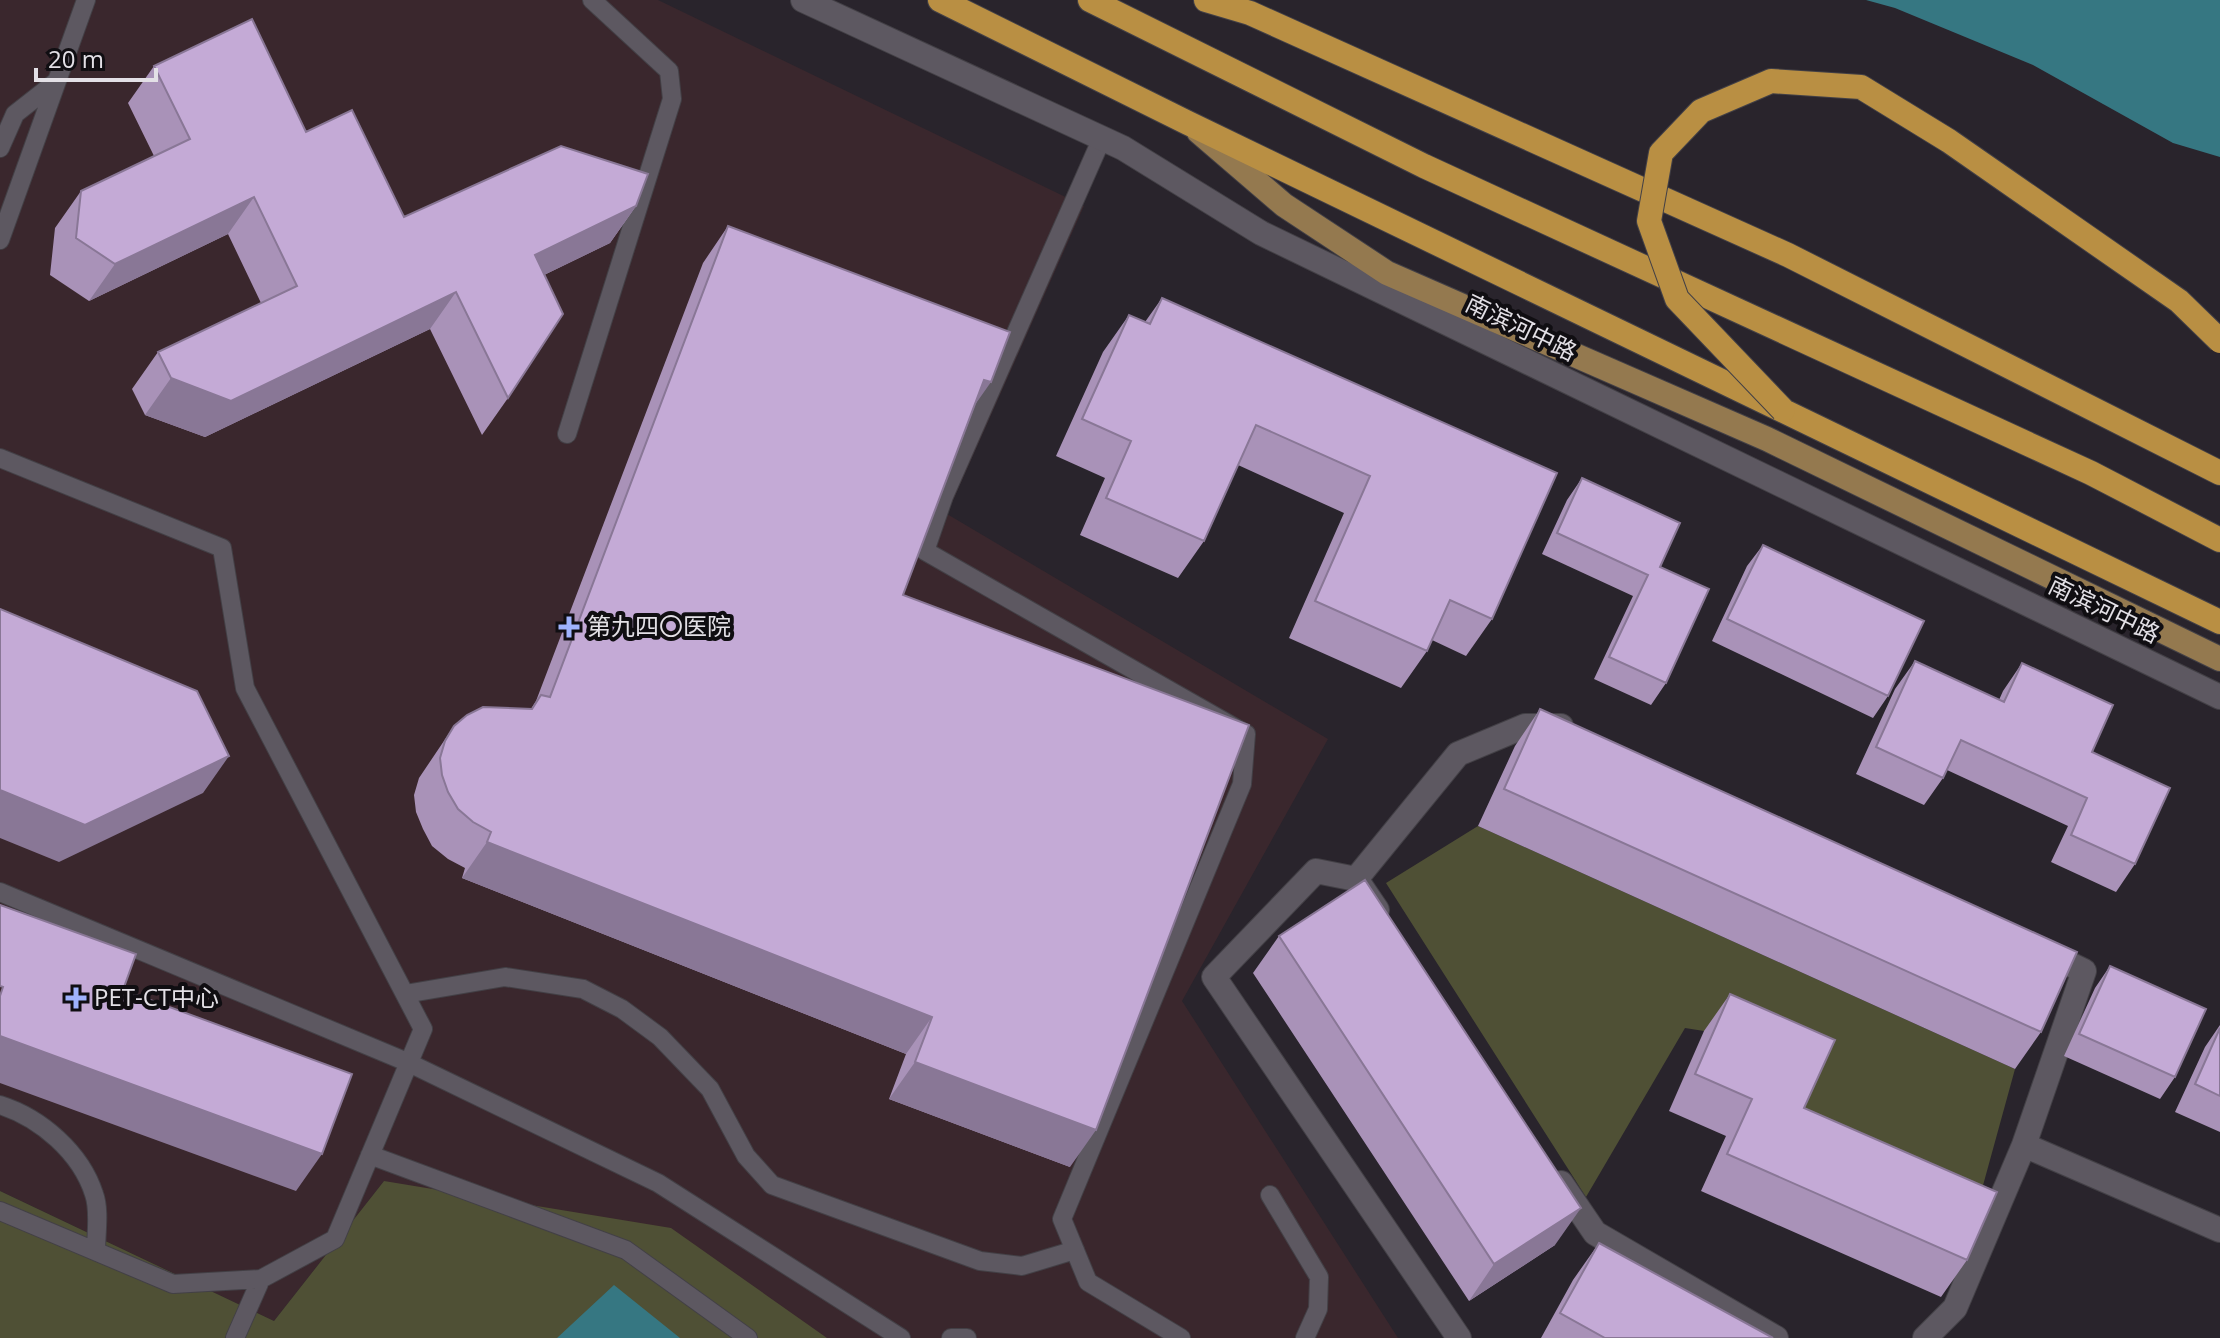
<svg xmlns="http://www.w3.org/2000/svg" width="2220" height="1338" font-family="'Open Sans','Noto Sans SC',sans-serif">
	<rect width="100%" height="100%" fill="#29242c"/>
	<!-- medical -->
	<path fill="#3a272d" d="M 0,0 L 658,0 L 1084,206 L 947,514 L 1328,739 L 1182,1001 L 1398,1338 L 785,1338 L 384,1181 L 274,1321 L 0,1191 Z"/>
	<!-- green -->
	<path fill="#4f5035" d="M 1478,826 L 2015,1069 L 1971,1229 L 1778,1145 L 1704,1031 L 1685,1028 L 1586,1197 L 1386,883 Z
		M 384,1181 L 671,1228 L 827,1338 L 0,1338 L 0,1191 L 274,1321 Z"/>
	<!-- water -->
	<path fill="#367782" d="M 1866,0 L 2220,0 L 2220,157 L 2173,143 L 2033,65 L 1895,8 Z
		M 614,1285 L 680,1338 L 557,1338 Z"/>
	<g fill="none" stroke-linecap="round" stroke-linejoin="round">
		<defs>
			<path id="lane" d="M 1102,138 L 944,496 L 925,551 L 1246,734 L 1242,784 L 1062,1219 L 1088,1282 L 1181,1338
				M 0,148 L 15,114 L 57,81
				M 0,240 L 86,0
				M 567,434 L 672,99 L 669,71 L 592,0
				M 0,458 L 222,548 L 245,688 L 423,1029 L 335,1239 L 261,1279 L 173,1284 L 0,1211
				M 0,892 L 407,1062 L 658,1183 L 901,1338
				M 405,994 L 505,977 L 583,989 L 622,1009 L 660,1037 L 710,1089 L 746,1156 L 772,1185 L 980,1261 L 1022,1266 L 1075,1250
				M 0,1105 C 41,1118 81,1153 94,1194 C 100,1210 96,1234 96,1251
				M 370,1155 L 626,1250 L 748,1338
				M 1270,1195 L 1319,1277 L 1318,1309 L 1305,1338
				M 235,1338 L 261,1279
				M 951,1338 L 967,1338"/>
			<path id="street" d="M 1356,879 L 1316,871 L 1214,977 L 1459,1338
				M 1377,910 L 1356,879 L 1458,754 L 1525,726 L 1561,726
				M 2024,1145 L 2220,1230
				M 1561,1183 L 1595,1233 L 1776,1338
				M 1925,1338 L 1955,1308 L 2024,1145 L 2084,971 L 2043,951"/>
			<path id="secondary" d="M 803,0 L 1123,148 L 1261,233 L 2220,697"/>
			<path id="primary" d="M 1199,132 L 1284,205 L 1387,273 L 1767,439 L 2220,659"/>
			<path id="highway" d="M 940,0 L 1188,123 L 2220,622
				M 1090,0 L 1424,166 L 2091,473 L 2220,540
				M 1206,0 L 1250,13 L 1788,255 L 2220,473"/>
		</defs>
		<!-- lane casing -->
		<use href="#lane" stroke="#434046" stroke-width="20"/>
		<!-- street casing -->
		<use href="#street" stroke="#434046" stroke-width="26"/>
		<!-- secondary casing -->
		<use href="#secondary" stroke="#434046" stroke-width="26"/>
		<!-- primary casing -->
		<use href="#primary" stroke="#434046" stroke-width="26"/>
		<!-- highway casing -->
		<use href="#highway" stroke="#434046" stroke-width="26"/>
		<!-- lane -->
		<use href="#lane" stroke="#5d5861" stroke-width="18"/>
		<!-- street -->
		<use href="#street" stroke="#5d5861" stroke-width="24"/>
		<!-- secondary -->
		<use href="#secondary" stroke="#5d5861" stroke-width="24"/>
		<!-- primary -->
		<use href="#primary" stroke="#94794f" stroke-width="24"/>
		<!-- highway -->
		<use href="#highway" stroke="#b98f43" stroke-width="24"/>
		<defs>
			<path id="highway-bridge" d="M 1783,410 L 1677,299 L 1649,221 L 1661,153 L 1701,111 L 1771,81 L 1861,87 L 1949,141 L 2179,301 L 2220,341"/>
		</defs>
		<!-- highway-bridge casing -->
		<use href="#highway-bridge" stroke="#434046" stroke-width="26" stroke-linecap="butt"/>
		<!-- highway-bridge -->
		<use href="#highway-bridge" stroke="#b98f43" stroke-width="24"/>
	</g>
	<!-- wall -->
	<path fill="#a992b8" d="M 154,66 L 306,132 L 404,217 L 636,206 L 610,243 L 544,275 L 508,398 L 482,435 L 430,329 L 205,437 L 145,415 L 132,389 L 158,352 L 261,303 L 228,234 L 89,301 L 50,275 L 55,228 L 81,191 L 154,156 L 128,103 Z
		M 728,226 L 975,405 L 903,595 L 1070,1167 L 889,1099 L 906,1054 L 462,878 L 465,868 L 448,859 L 432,846 L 423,829 L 416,812 L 414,795 L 419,778 L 454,726 L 531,709 L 536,701 L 703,263 Z
		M 1162,298 L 1557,473 L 1492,619 L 1466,656 L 1432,640 L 1427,651 L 1401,688 L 1289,638 L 1344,513 L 1238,465 L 1204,541 L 1178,578 L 1080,535 L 1105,478 L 1056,456 L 1103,352 L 1129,315 L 1145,322 Z
		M 1582,478 L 1660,567 L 1666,683 L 1651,705 L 1594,679 L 1633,596 L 1542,554 L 1567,500 Z
		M 1763,545 L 1888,696 L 1873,718 L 1712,641 L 1747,566 Z
		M 1915,661 L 1999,700 L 2003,691 L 2022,663 L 2092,752 L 2135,864 L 2116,892 L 2051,862 L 2068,826 L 1947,770 L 1943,778 L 1924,805 L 1856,774 L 1895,689 Z
		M 1540,709 L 2041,1032 L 2015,1069 L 1478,826 L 1515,746 Z
		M 1279,936 L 1555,1245 L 1469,1301 L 1253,973 Z
		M 2110,966 L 2175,1077 L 2160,1099 L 2064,1056 L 2095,988 Z
		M 1730,994 L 1804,1108 L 1967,1260 L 1941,1297 L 1701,1191 L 1726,1136 L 1669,1111 L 1704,1031 Z
		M 2220,1025 L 2220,1132 L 2175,1112 L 2205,1047 Z
		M 1599,1243 L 1773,1338 L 1541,1338 L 1573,1280 Z"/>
	<!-- shaded-wall -->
	<path fill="#897796" d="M 254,197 L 228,234 L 89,301 L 115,264 Z
		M 636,206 L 610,243 L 509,292 L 535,255 Z
		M 456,292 L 430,329 L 205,437 L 145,415 L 171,378 Z
		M 984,380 L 991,382 L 965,419 Z
		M 229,756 L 203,793 L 59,862 L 0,838 L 0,790 Z
		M 487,842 L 932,1017 L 906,1054 L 462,878 Z
		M 0,1036 L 322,1154 L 296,1191 L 0,1083 Z
		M 915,1062 L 1096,1130 L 1070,1167 L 889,1099 Z
		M 1581,1208 L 1555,1245 L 1469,1301 L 1494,1264 Z"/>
	<!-- building -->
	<path fill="#c4aad6" stroke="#897796" stroke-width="2" d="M 252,19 L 306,132 L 352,110 L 404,217 L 561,146 L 648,174 L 636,206 L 535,255 L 563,314 L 508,398 L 456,292 L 231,401 L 171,378 L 158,352 L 297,286 L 254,197 L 115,264 L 76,238 L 81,191 L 190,139 L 154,66 Z
		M 728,226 L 1010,332 L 991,382 L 984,380 L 903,595 L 1249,725 L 1096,1130 L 915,1062 L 932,1017 L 487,842 L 491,832 L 473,822 L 458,809 L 448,792 L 442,775 L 440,758 L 445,741 L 454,726 L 467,715 L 483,707 L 532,709 L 541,695 L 550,697 Z
		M 1162,298 L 1557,473 L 1492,619 L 1450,600 L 1427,651 L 1315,601 L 1370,476 L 1256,425 L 1204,541 L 1106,498 L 1131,441 L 1082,419 L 1129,315 L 1150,324 Z
		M 1582,478 L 1680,523 L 1660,567 L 1709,589 L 1666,683 L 1609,657 L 1648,575 L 1557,533 Z
		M 1763,545 L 1924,621 L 1888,696 L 1727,619 Z
		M 0,609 L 197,691 L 229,756 L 85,825 L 0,790 Z
		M 1915,661 L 2004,702 L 2022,663 L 2113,705 L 2092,752 L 2170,788 L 2135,864 L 2071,835 L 2087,798 L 1961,740 L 1943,778 L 1876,747 Z
		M 1540,709 L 2077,952 L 2041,1032 L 1504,789 Z
		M 1365,880 L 1581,1208 L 1494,1264 L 1279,936 Z
		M 0,905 L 136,954 L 123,990 L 352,1074 L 322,1154 L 0,1036 L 0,996 L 3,987 L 0,986 Z
		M 2110,966 L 2206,1009 L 2175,1077 L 2079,1034 Z
		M 1730,994 L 1835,1040 L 1804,1108 L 1997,1192 L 1967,1260 L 1727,1154 L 1752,1099 L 1695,1074 Z
		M 2220,1028 L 2220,1096 L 2195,1084 Z
		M 1599,1243 L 1773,1338 L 1605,1338 L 1560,1313 Z"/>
	<!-- markers -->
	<g fill="#9fb3fd" stroke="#100e12" stroke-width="3">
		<path d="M565 615h8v8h8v8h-8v8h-8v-8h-8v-8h8z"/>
		<path d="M72 986h8v8h8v8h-8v8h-8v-8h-8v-8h8z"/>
	</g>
	<g text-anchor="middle" stroke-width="8" stroke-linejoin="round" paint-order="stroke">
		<!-- street labels -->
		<g font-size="24" fill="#e3e0e6" stroke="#100e12">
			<text transform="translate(1521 328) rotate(26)" y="8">南滨河中路</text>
			<text transform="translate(2104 610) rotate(26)" y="8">南滨河中路</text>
		</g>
		<!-- poi labels -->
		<g font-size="24" fill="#e3e0e6" stroke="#100e12" text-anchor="start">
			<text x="587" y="635">第九四〇医院</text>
			<text x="94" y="1006">PET-CT中心</text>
		</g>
	</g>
	<!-- scale -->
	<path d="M36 68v12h120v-12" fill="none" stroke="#e3e0e6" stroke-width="4"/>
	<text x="48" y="68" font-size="24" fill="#e3e0e6" stroke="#100e12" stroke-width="6" paint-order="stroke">20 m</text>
</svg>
